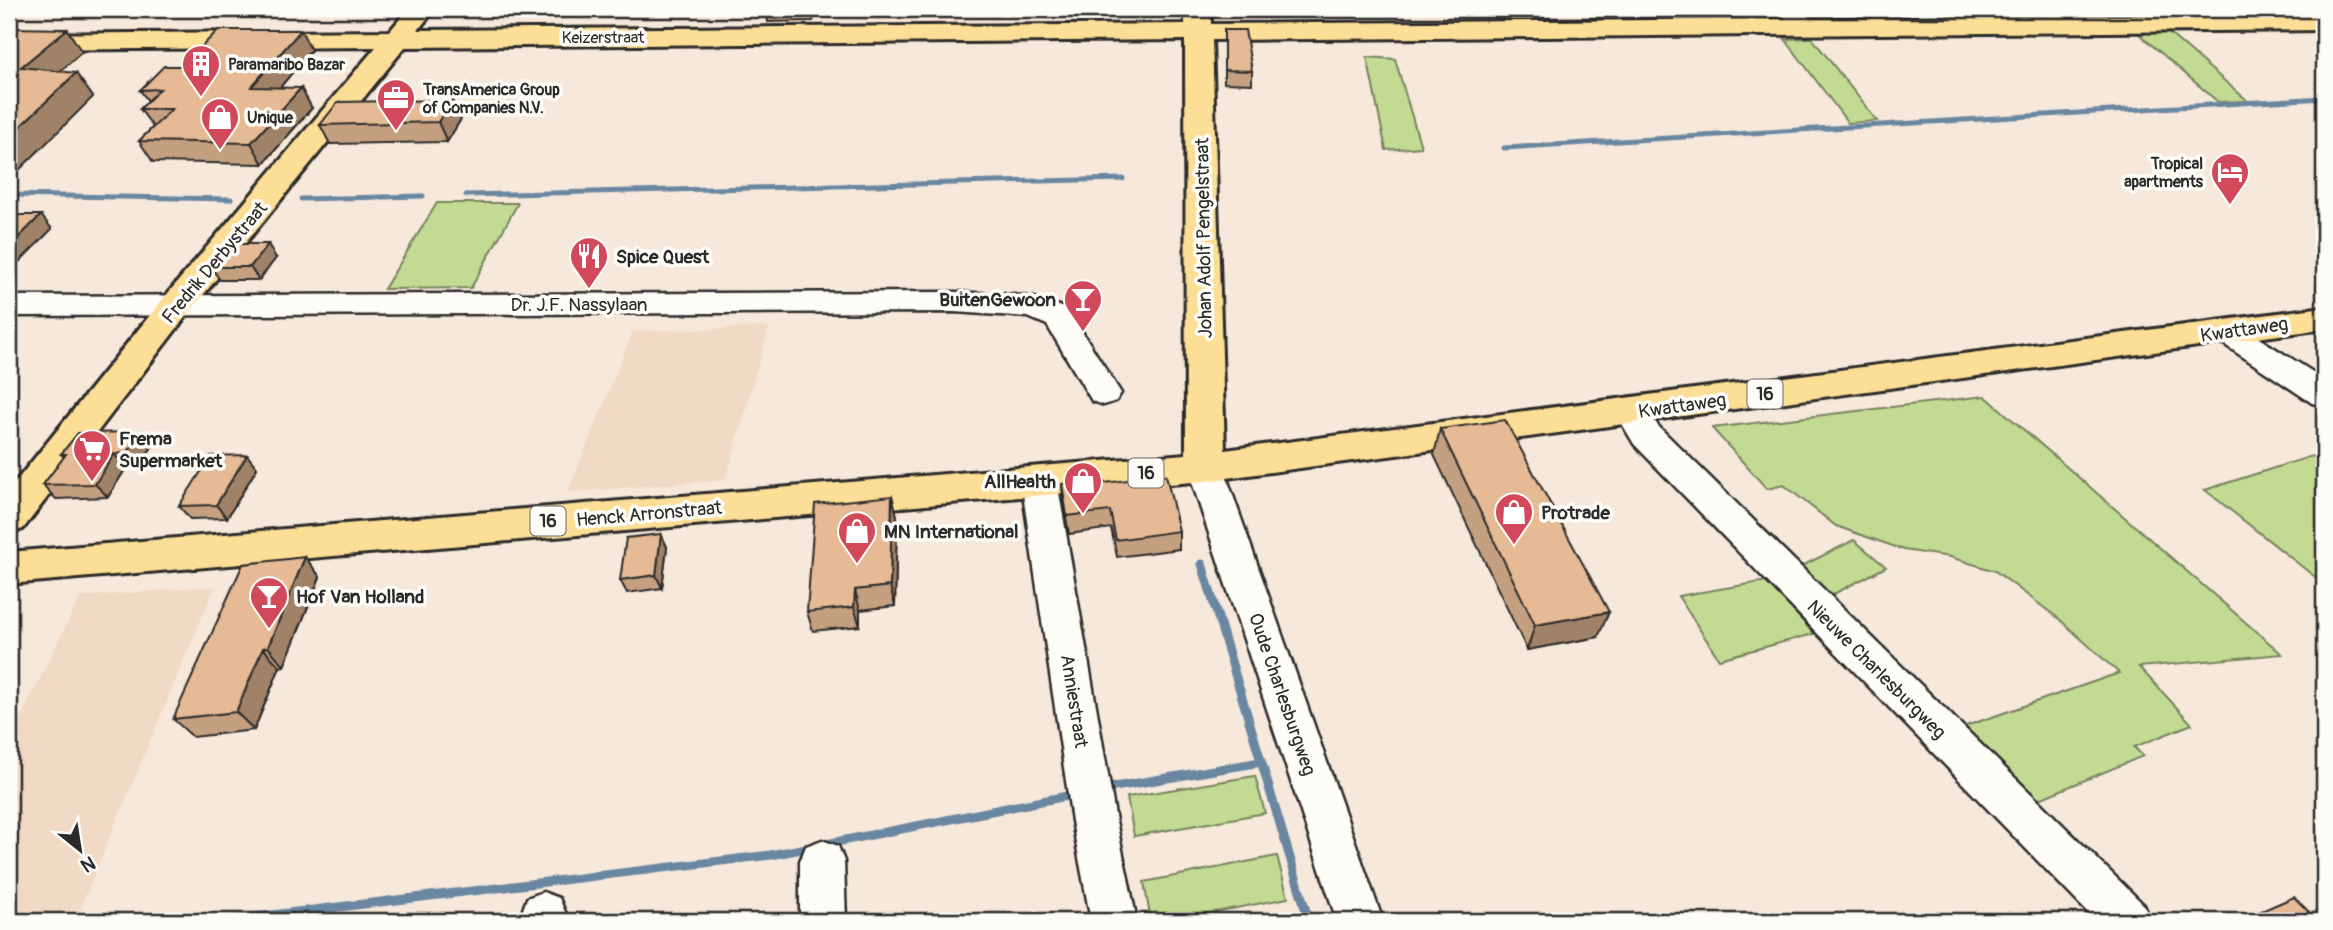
<svg xmlns="http://www.w3.org/2000/svg" width="2333" height="930" font-family="Pangolin,sans-serif">
	<rect width="100%" height="100%" fill="#f6e8da"/>
	<filter id="ink" filterUnits="userSpaceOnUse"><feTurbulence type="fractalNoise" baseFrequency=".0143" numOctaves="2"/><feDisplacementMap in="SourceGraphic" scale="14" xChannelSelector="R" yChannelSelector="G"/><feConvolveMatrix kernelMatrix="1 2 1 2 8 2 1 2 1" color-interpolation-filters="sRGB"/></filter>
	<g filter="url(#ink)">
		<!-- built -->
		<path fill="#f1dac5" d="M 769,327 L 726,480 L 568,492 L 633,331 Z
			M 215,586 L 75,921 L 9,921 L 9,742 L 80,597 Z"/>
		<!-- green -->
		<path fill="#c2da91" stroke="#76825e" stroke-width="2" d="M 2132,28 L 2163,28 L 2248,101 L 2218,102 Z
			M 1811,38 L 1812,38 L 1877,121 L 1848,123 L 1785,39 Z
			M 1367,57 L 1395,59 L 1421,147 L 1386,150 Z
			M 437,203 L 518,203 L 471,288 L 384,289 Z
			M 1985,396 L 2282,654 L 2139,667 L 2192,724 L 2134,747 L 2143,756 L 2037,800 L 1963,727 L 2119,673 L 2058,618 L 1995,571 L 1950,557 L 1904,550 L 1836,526 L 1784,485 L 1767,489 L 1712,428 Z
			M 2312,456 L 2324,465 L 2324,584 L 2205,490 Z
			M 1854,540 L 1886,567 L 1822,600 L 1792,571 Z
			M 1767,581 L 1814,634 L 1719,659 L 1678,596 Z
			M 1255,776 L 1265,813 L 1134,836 L 1127,797 Z
			M 1277,856 L 1288,898 L 1169,921 L 1151,921 L 1144,882 Z"/>
		<g fill="none" stroke-linecap="round" stroke-linejoin="round">
			<!-- stream-far1 -->
			<path stroke="#6b87a2" stroke-width="5" d="M 1504,148 L 2324,98
				M 9,195 L 231,199
				M 466,195 L 1123,179
				M 301,199 L 423,196"/>
			<!-- stream -->
			<path stroke="#6b87a2" stroke-width="9" d="M 1202,564 L 1309,921
				M 1103,789 L 1261,762
				M 222,921 L 771,855 L 1077,794"/>
			<defs>
				<path id="minor" d="M 1779,9 L 1803,9 L 1814,26 L 1810,31 L 1802,33 L 1794,31 Z
					M 954,292 C 992,295 1036,291 1069,311 L 1121,393 L 1116,401 L 1104,405 L 1092,401 L 1047,325 L 1028,317 L 954,312 L 9,316 L 9,296 Z
					M 2227,322 L 2238,325 L 2324,379 L 2324,406 L 2312,403 L 2216,339 L 2211,332 L 2216,325 Z
					M 1632,400 L 1644,404 L 1658,426 L 2144,905 L 2151,921 L 2096,921 L 1634,444 L 1615,412 L 1620,404 Z
					M 1205,454 L 1217,458 L 1223,467 L 1383,921 L 1337,921 L 1187,467 L 1193,458 Z
					M 1039,468 L 1052,472 L 1057,481 L 1116,821 L 1137,921 L 1091,921 L 1072,821 L 1021,481 L 1026,472 Z
					M 822,840 L 838,846 L 844,861 L 846,921 L 800,921 L 800,861 L 806,846 Z
					M 543,892 L 559,898 L 566,914 L 565,921 L 519,921 L 527,898 Z"/>
				<path id="major" d="M 408,9 L 435,9 L 418,30 L 1185,24 L 1185,9 L 1211,9 L 1211,24 L 2324,14 L 2324,30 L 1212,40 L 1225,450 L 2324,307 L 2324,329 L 1205,481 L 9,584 L 9,552 L 1186,454 L 1185,40 L 405,47 L 187,315 L 23,529 L 9,533 L 9,490 L 163,299 L 376,47 L 9,50 L 9,34 L 390,31 Z"/>
			</defs>
			<!-- minor casing -->
			<use href="#minor" stroke="#2b2b2b" stroke-width="5"/>
			<!-- major casing -->
			<use href="#major" stroke="#2b2b2b" stroke-width="6"/>
			<!-- minor -->
			<use href="#minor" fill="#fdfcf7" fill-rule="evenodd"/>
			<!-- major -->
			<use href="#major" fill="#fdde96" fill-rule="evenodd"/>
		</g>
		<!-- wall -->
		<path fill="#c5a080" stroke="#2b2b2b" stroke-width="2" d="M 766,9 L 817,9 L 813,21 L 768,22 Z
			M 1224,30 L 1252,71 L 1252,84 L 1224,83 Z
			M 311,50 L 280,87 L 312,108 L 263,164 L 153,162 L 139,141 L 153,127 L 140,109 L 148,101 L 140,90 L 183,66 Z
			M 452,100 L 461,119 L 447,142 L 330,144 L 320,125 Z
			M 276,258 L 259,280 L 220,280 L 211,267 Z
			M 1440,429 L 1598,637 L 1527,650 L 1434,455 Z
			M 153,445 L 139,467 L 126,468 L 108,497 L 56,499 L 43,485 L 64,457 L 61,454 Z
			M 247,455 L 257,468 L 227,518 L 190,519 L 179,506 Z
			M 1105,483 L 1179,531 L 1179,549 L 1117,557 L 1111,528 L 1069,534 L 1063,501 L 1062,484 Z
			M 892,496 L 897,516 L 895,606 L 860,610 L 860,626 L 813,631 L 807,612 Z
			M 661,534 L 667,547 L 662,588 L 627,593 L 620,580 Z
			M 305,557 L 320,577 L 284,666 L 280,667 L 254,730 L 193,737 L 173,719 Z"/>
		<!-- shaded-wall -->
		<path fill="#a08268" stroke="#2b2b2b" stroke-width="2" d="M 811,9 L 817,9 L 813,21 Z
			M 67,29 L 82,52 L 38,91 L 21,67 Z
			M 301,30 L 311,50 L 263,108 L 251,87 Z
			M 76,73 L 93,97 L 9,180 L 9,137 Z
			M 301,88 L 312,108 L 263,164 L 251,143 Z
			M 452,100 L 461,119 L 447,142 L 438,122 Z
			M 41,215 L 52,229 L 9,272 L 9,247 Z
			M 268,244 L 276,258 L 259,280 L 250,267 Z
			M 142,432 L 153,445 L 139,467 L 127,453 Z
			M 114,454 L 126,468 L 108,497 L 95,484 Z
			M 247,455 L 257,468 L 227,518 L 216,505 Z
			M 892,496 L 897,516 L 895,606 L 890,586 Z
			M 661,534 L 667,547 L 662,588 L 656,575 Z
			M 305,557 L 320,577 L 284,666 L 268,647 Z
			M 855,590 L 860,610 L 860,626 L 854,607 Z
			M 1609,612 L 1598,637 L 1527,650 L 1535,625 Z
			M 263,648 L 280,667 L 254,730 L 236,712 Z"/>
		<!-- building -->
		<path fill="#e5ba95" stroke="#2b2b2b" stroke-width="2" d="M 9,28 L 67,29 L 21,67 L 76,73 L 9,137 L 9,52 L 12,49 L 9,49 Z
			M 218,30 L 301,30 L 251,87 L 301,88 L 251,143 L 139,141 L 172,109 L 140,109 L 160,89 L 140,90 L 164,66 L 183,66 Z
			M 1224,30 L 1245,30 L 1252,71 L 1224,70 Z
			M 452,100 L 438,122 L 320,125 L 338,102 Z
			M 10,215 L 41,215 L 9,247 L 9,217 Z
			M 230,244 L 268,244 L 250,267 L 211,267 Z
			M 1505,420 L 1609,612 L 1535,625 L 1440,429 Z
			M 142,432 L 127,453 L 114,454 L 95,484 L 43,485 L 66,454 L 61,454 L 78,433 Z
			M 247,455 L 216,505 L 179,506 L 211,456 Z
			M 1166,475 L 1179,531 L 1116,540 L 1110,511 L 1067,516 L 1062,484 L 1103,478 L 1105,483 Z
			M 892,496 L 890,586 L 855,590 L 854,607 L 807,612 L 815,504 Z
			M 661,534 L 656,575 L 620,580 L 626,538 Z
			M 305,557 L 268,647 L 263,648 L 236,712 L 173,719 L 243,564 Z
			M 2294,897 L 2318,921 L 2238,921 Z"/>
	</g>
	<!-- icons -->
	<defs>
		<symbol id="building-pin" viewBox="-11 -11 22 30"><path d="M0 17L-7.5 6A9.5 9.5 0 1 1 7.5 6Z" fill="#d1495b" stroke="#fdfcf7"/><path d="M-4-6H4V6H1V3H-1V6H-4ZM-2.5-4.3h1.7v1.8h-1.7ZM.8-4.3h1.7v1.8H.8ZM-2.5-1h1.7V.8h-1.7ZM.8-1h1.7V.8H.8Z" fill="#fff"/></symbol>
		<symbol id="office-pin" viewBox="-11 -11 22 30"><path d="M0 17L-7.5 6A9.5 9.5 0 1 1 7.5 6Z" fill="#d1495b" stroke="#fdfcf7"/><path d="M-6-3h4V-5.5h4V-3h4V5H-6ZM-1-4.5V-3h2v-1.5ZM-6 0V1H6V0Z" fill="#fff"/></symbol>
		<symbol id="shop-pin" viewBox="-11 -11 22 30"><path d="M0 17L-7.5 6A9.5 9.5 0 1 1 7.5 6Z" fill="#d1495b" stroke="#fdfcf7"/><path d="M-5-2.5h2.3a2.7 3.5 0 0 1 5.4 0H5L5.5 6h-11ZM-1.5-2.5h3a1.5 2.3 0 0 0-3 0Z" fill="#fff"/></symbol>
		<symbol id="hotel-pin" viewBox="-11 -11 22 30"><path d="M0 17L-7.5 6A9.5 9.5 0 1 1 7.5 6Z" fill="#d1495b" stroke="#fdfcf7"/><path d="M-6-4.5h1.5V1H6V5H4.5V3h-9V5H-6ZM-4 0a1.8 1.8 0 1 1 3.6 0ZM.5 0V-2.5h3Q6-2.5 6 0Z" fill="#fff"/></symbol>
		<symbol id="restaurant-pin" viewBox="-11 -11 22 30"><path d="M0 17L-7.5 6A9.5 9.5 0 1 1 7.5 6Z" fill="#d1495b" stroke="#fdfcf7"/><path d="M-5-6h1v4h1v-4h1v4h1v-4h1v5L-1.5 .5V6h-2V.5L-5-1ZM5-6V6H3V1.5H1.5Q1.5-4 5-6Z" fill="#fff"/></symbol>
		<symbol id="bar-pin" viewBox="-11 -11 22 30"><path d="M0 17L-7.5 6A9.5 9.5 0 1 1 7.5 6Z" fill="#d1495b" stroke="#fdfcf7"/><path d="M-6-5H6L.8 .8V4.5H3.5V6h-7V4.5H-.8V.8Z" fill="#fff"/></symbol>
		<symbol id="supermarket-pin" viewBox="-11 -11 22 30"><path d="M0 17L-7.5 6A9.5 9.5 0 1 1 7.5 6Z" fill="#d1495b" stroke="#fdfcf7"/><path d="M-6-5.5h2.5l.6 2H6L4.5 2H-2.5L-4.4-4H-6ZM-1.5 3.2a1.3 1.3 0 1 0 .1 0ZM3 3.2a1.3 1.3 0 1 0 .1 0Z" fill="#fff"/></symbol>
	</defs>
	<g fill-rule="evenodd">
		<use href="#building-pin" x="179" y="42" width="44" height="60"/>
		<use href="#office-pin" x="374" y="76" width="44" height="60"/>
		<use href="#shop-pin" x="198" y="95" width="44" height="60"/>
		<use href="#hotel-pin" x="2208" y="150" width="44" height="60"/>
		<use href="#restaurant-pin" x="567" y="234" width="44" height="60"/>
		<use href="#bar-pin" x="1061" y="277" width="44" height="60"/>
		<use href="#supermarket-pin" x="70" y="427" width="44" height="60"/>
		<use href="#shop-pin" x="1061" y="459" width="44" height="60"/>
		<use href="#shop-pin" x="1492" y="490" width="44" height="60"/>
		<use href="#shop-pin" x="835" y="509" width="44" height="60"/>
		<use href="#bar-pin" x="247" y="574" width="44" height="60"/>
	</g>
	<g text-anchor="middle" stroke-width="7" stroke-linejoin="round" paint-order="stroke">
		<!-- far-street labels -->
		<g font-size="16" fill="#2b2b2b" stroke="#fdfcf7">
			<text x="603" y="43">Keizerstraat</text>
		</g>
		<!-- far-poi labels -->
		<g font-size="16" font-weight="bold" fill="#2b2b2b" stroke="#fdfcf7" text-anchor="start">
			<text x="228" y="70">Paramaribo Bazar</text>
			<text x="423" y="95">TransAmerica Group<tspan x="423" dy="18">of Companies N.V.</tspan></text>
			<text x="247" y="123">Unique</text>
			<text x="2203" y="169" text-anchor="end">Tropical<tspan x="2203" dy="18">apartments</tspan></text>
		</g>
		<!-- shield labels -->
		<g fill="#fdfcf7" stroke="#6a6a68" stroke-width="2">
			<rect x="1747.5" y="379.5" width="35" height="29" rx="5"/>
			<rect x="1128.5" y="458.5" width="35" height="29" rx="5"/>
			<rect x="530.5" y="506.5" width="35" height="29" rx="5"/>
		</g>
		<g font-size="18" font-weight="bold" fill="#2b2b2b">
			<text x="1765" y="400">16</text>
			<text x="1146" y="479">16</text>
			<text x="548" y="527">16</text>
		</g>
		<!-- street labels -->
		<g font-size="19" fill="#2b2b2b" stroke="#fdfcf7">
			<text transform="translate(1203 238) rotate(-91)" y="7">Johan Adolf Pengelstraat</text>
			<text transform="translate(214 262) rotate(-50)" y="7">Fredrik Derbystraat</text>
			<text x="579" y="311">Dr. J.F. Nassylaan</text>
			<text transform="translate(2244 329) rotate(-8)" y="7">Kwattaweg</text>
			<text transform="translate(1682 405) rotate(-8)" y="7">Kwattaweg</text>
			<text transform="translate(649 513) rotate(-5)" y="7">Henck Arronstraat</text>
			<text transform="translate(1877 669) rotate(45)" y="7">Nieuwe Charlesburgweg</text>
			<text transform="translate(1283 694) rotate(71)" y="7">Oude Charlesburgweg</text>
			<text transform="translate(1075 701) rotate(81)" y="7">Anniestraat</text>
		</g>
		<!-- poi labels -->
		<g font-size="19" font-weight="bold" fill="#2b2b2b" stroke="#fdfcf7" text-anchor="start">
			<text x="616" y="263">Spice Quest</text>
			<text x="1056" y="306" text-anchor="end">BuitenGewoon</text>
			<text x="119" y="445">Frema<tspan x="119" dy="22">Supermarket</tspan></text>
			<text x="1056" y="488" text-anchor="end">AllHealth</text>
			<text x="1541" y="519">Protrade</text>
			<text x="884" y="538">MN International</text>
			<text x="296" y="603">Hof Van Holland</text>
		</g>
	</g>
	<!-- margin -->
	<rect width="2333" height="930" fill="none" stroke="#fdfcf7" stroke-width="35"/>
	<rect x="18" y="18" width="2298" height="895" fill="none" stroke="#2b2b2b" stroke-width="2.5" filter="url(#ink)"/>
	<!-- north arrow -->
	<g transform="translate(80 850) rotate(150)" stroke="#fdfcf7" stroke-width="5" paint-order="stroke">
	<path d="M0-5L12 26L0 18L-12 26Z" fill="#2b2b2b"/>
	<text y="-10" font-size="19" font-weight="bold" text-anchor="middle" fill="#2b2b2b">N</text>
	</g>
</svg>
